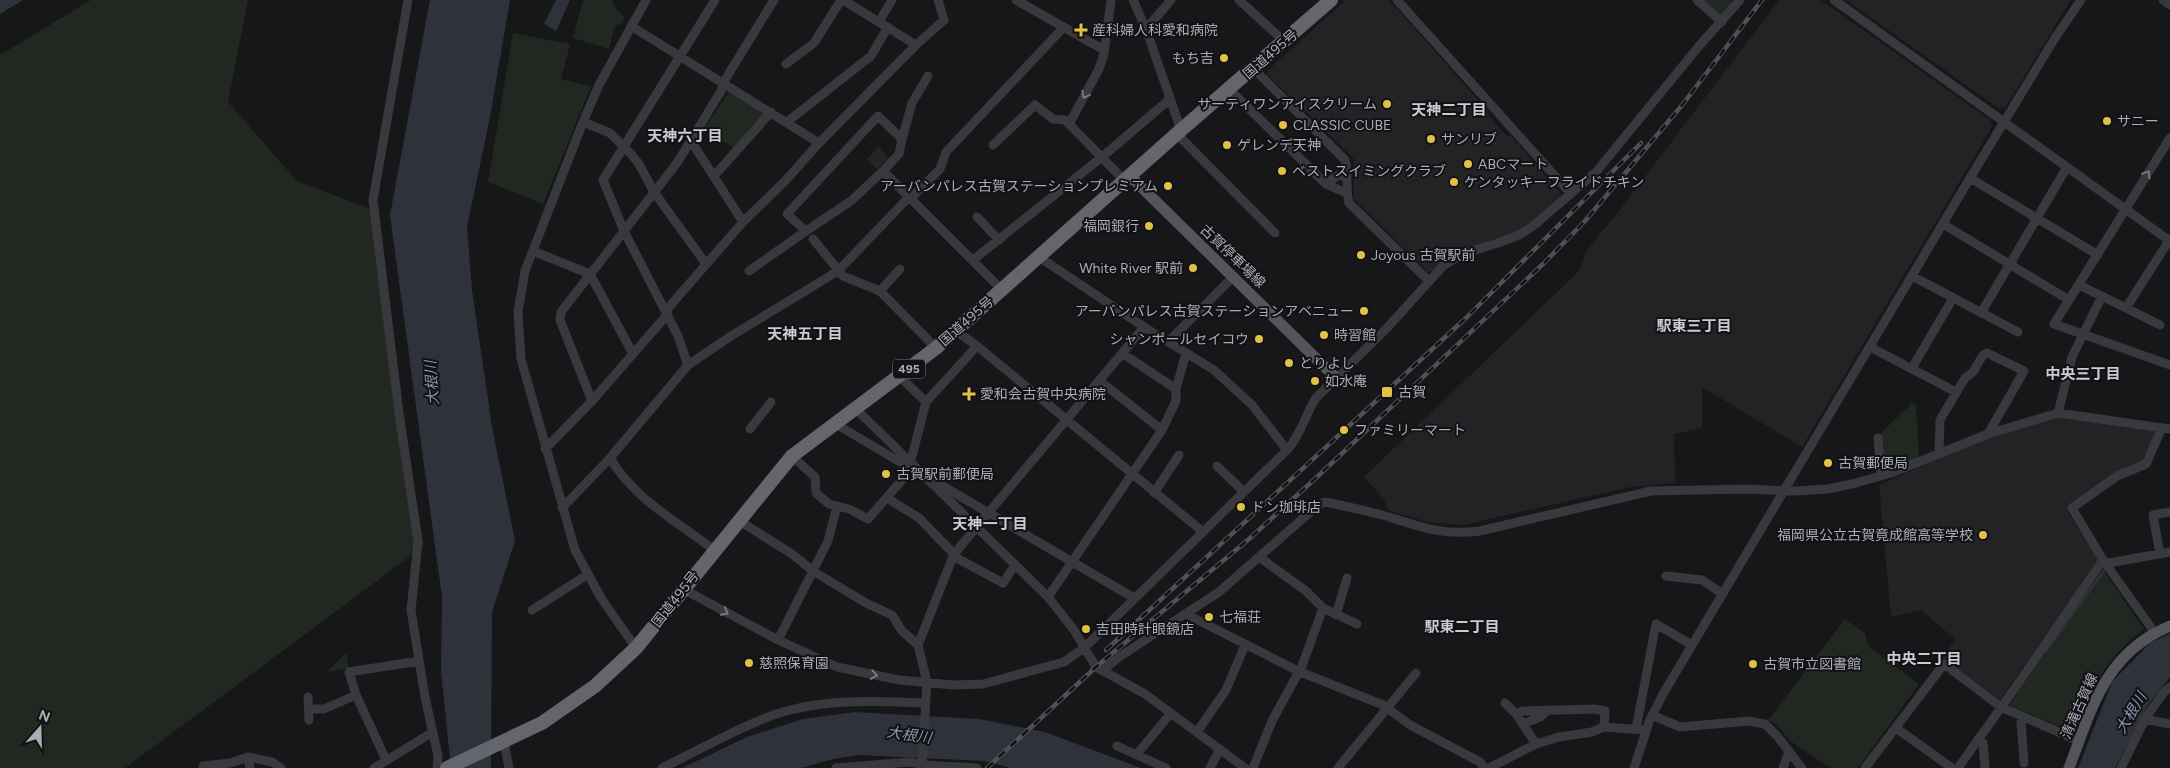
<svg xmlns="http://www.w3.org/2000/svg" width="2170" height="768" font-family="Figtree,'Noto Sans JP',sans-serif">
	<rect width="100%" height="100%" fill="#171618"/>
	<!-- built -->
	<path fill="#232225" d="M 1346,0 L 1389,0 L 1488,111 L 1489,116 L 1506,135 L 1512,137 L 1561,194 L 1560,199 L 1530,224 L 1515,233 L 1433,271 L 1428,272 L 1354,199 L 1354,159 L 1267,74 L 1268,70 Z
		M 1779,0 L 1821,0 L 1990,120 L 1992,127 L 1802,447 L 1702,387 L 1702,428 L 1674,434 L 1675,483 L 1631,487 L 1463,525 L 1428,522 L 1389,511 L 1383,498 L 1364,477 L 1579,271 L 1587,250 L 1619,211 Z
		M 1846,0 L 2071,0 L 2005,108 L 1998,108 Z
		M 2063,416 L 2159,431 L 2146,460 L 2115,474 L 2066,509 L 2099,560 L 2000,700 L 1943,658 L 1955,639 L 1921,610 L 1891,617 L 1879,485 L 1988,436 Z"/>
	<!-- green -->
	<path fill="#212822" d="M 91,0 L 248,0 L 228,102 L 297,181 L 378,212 L 383,295 L 424,546 L 125,768 L 0,768 L 0,55 Z
		M 583,0 L 613,0 L 613,5 L 624,17 L 623,23 L 615,26 L 609,49 L 573,38 Z
		M 1701,0 L 1730,0 L 1733,2 L 1722,16 L 1719,16 Z
		M 513,33 L 570,44 L 561,79 L 591,86 L 543,204 L 488,182 Z
		M 729,92 L 763,112 L 763,116 L 734,148 L 704,129 Z
		M 878,147 L 889,158 L 877,169 L 867,159 Z
		M 1912,403 L 1916,405 L 1919,458 L 1883,471 L 1880,434 Z
		M 2103,570 L 2144,629 C 2108,655 2088,692 2075,733 L 2009,705 Z
		M 1845,619 L 1865,633 L 1868,646 L 1919,684 L 1858,768 L 1830,768 L 1789,740 L 1777,725 L 1768,720 Z
		M 346,653 L 349,668 L 327,672 Z"/>
	<!-- water -->
	<path fill="#2e333b" d="M 0,0 L 23,0 L 0,14 Z
		M 430,0 L 510,0 L 490,117 L 467,227 L 472,290 L 492,427 L 515,541 L 492,612 L 491,768 L 451,768 L 441,671 L 442,597 L 390,215 Z
		M 556,0 L 570,0 L 556,31 L 544,24 Z
		M 2170,634 L 2170,677 L 2148,705 L 2115,768 L 2078,768 L 2112,682 L 2151,642 Z
		M 855,712 L 979,719 L 1045,732 L 1141,768 L 1011,768 L 984,761 L 860,755 L 833,759 L 801,768 L 682,768 L 747,737 L 803,719 Z"/>
	<g fill="none" stroke-linecap="round" stroke-linejoin="round">
		<!-- stream -->
		<path stroke="#2e333b" stroke-width="2.5" d="M 2046,651 L 2105,569"/>
		<!-- minor -->
		<path stroke="#38383d" stroke-width="9" d="M 408,0 L 373,200 L 399,413 L 418,542 L 411,610 L 425,697 L 438,756 L 437,768
			M 1016,0 L 1104,50
			M 1111,0 L 1104,54 L 1099,69 L 1069,124 L 1121,177 L 1130,176
			M 1133,0 L 1146,29 L 1181,130
			M 1239,0 L 1285,42
			M 1397,0 L 1571,194
			M 1697,0 L 1722,22
			M 1834,0 L 2170,241
			M 2163,0 L 2170,5
			M 879,22 L 892,0
			M 631,26 L 819,143 L 916,45 L 843,0
			M 1146,29 L 1171,0
			M 916,45 L 944,20 L 938,0
			M 786,64 L 814,43 L 841,0
			M 1253,68 L 1345,160 C 1349,174 1345,189 1349,203 L 1429,281
			M 1229,89 L 1326,184 L 1346,193
			M 878,116 L 902,139 L 899,154 L 883,171 L 851,201 L 806,231 L 787,214 Z
			M 583,122 L 610,133 L 631,154 L 639,164 L 654,192 L 706,264
			M 787,122 L 871,56 L 888,27
			M 1177,134 L 1275,233
			M 2170,138 L 2054,324 L 2170,365
			M 902,139 L 912,103 L 928,76
			M 691,141 L 743,222 L 669,307 L 666,316 L 592,401 L 560,320 L 561,312 L 677,163 L 721,91 L 723,83 L 774,0
			M 993,145 L 1035,105 L 1053,119 L 1065,120 L 1069,124
			M 883,171 L 1002,290
			M 714,176 L 771,112
			M 1970,178 L 2098,255
			M 1326,184 L 1337,176 L 1347,174
			M 977,217 L 999,240
			M 743,222 L 786,180 L 819,143
			M 1943,224 L 2069,300
			M 813,239 L 843,276 L 880,291 L 936,348
			M 533,251 L 590,274 L 633,354
			M 1039,257 L 1144,327 L 1214,370 L 1252,405 L 1287,450
			M 973,260 L 1102,157 L 1170,99
			M 749,271 L 806,231
			M 1912,276 L 2018,332
			M 2079,285 L 2126,308 L 2170,239
			M 880,291 L 900,269
			M 2126,308 L 2160,325
			M 1981,313 L 2067,167
			M 956,331 L 977,346 L 1202,531
			M 1168,342 L 1233,277
			M 1870,347 L 1956,392
			M 1122,353 L 1176,389
			M 688,365 L 678,336 L 624,231 L 603,180 L 715,0
			M 1912,368 L 1953,298
			M 899,376 L 926,402
			M 1100,381 L 1162,430
			M 855,408 L 1048,597 L 1074,630 L 1096,667 L 1145,694 L 1245,768
			M 2058,413 L 2072,357 L 2102,296
			M 834,423 L 900,462 L 910,464
			M 750,429 L 771,402
			M 1878,438 L 1881,476
			M 545,449 L 592,401
			M 1939,454 L 1940,420 L 1965,378 L 1973,372 L 1983,355 L 1987,353 L 2024,371 L 1988,434
			M 792,456 L 815,477 L 816,493 L 829,504 L 849,509 L 868,519 L 902,480 L 910,464 L 926,402 L 977,346
			M 610,458 C 635,500 677,521 714,550
			M 1217,466 L 1244,492
			M 932,484 L 941,485 L 1134,598
			M 1154,493 L 1179,455
			M 887,498 L 919,518 L 954,554
			M 562,508 L 610,458 L 688,365 L 731,336 L 838,271 L 909,197 L 914,195 L 940,169 L 946,152 L 1064,27
			M 738,520 L 792,554 L 813,571 L 866,603 L 892,615 L 902,631 L 918,645
			M 2160,554 L 2153,515 L 2170,512
			M 953,556 L 1003,583 L 1015,565
			M 2103,560 L 2109,563 L 2170,552
			M 1666,576 L 1702,580 L 1723,594
			M 683,589 L 778,640 L 837,667 L 899,680 L 953,685 L 983,684 L 1064,662 L 1084,648 L 1287,450 C 1301,435 1305,415 1316,398 L 1387,328 L 1444,265 L 1465,253 L 1498,243 L 1519,235 L 1533,226 L 1596,172 L 1699,46 L 1740,0
			M 1048,597 L 1162,430 L 1176,401 L 1176,389 L 1186,353
			M 1323,608 L 1357,624
			M 532,610 L 587,575
			M 1186,614 L 1298,671 L 1383,705 L 1410,725 L 1480,762 L 1484,768
			M 1336,615 L 1347,578
			M 2155,633 L 2103,560 L 2072,508 L 2117,476 L 2146,464 L 2162,428
			M 778,640 L 828,541 L 837,506
			M 636,648 L 601,598 L 575,550 L 521,359 L 518,312 L 525,271 L 583,122 L 599,85 L 646,0
			M 1102,671 L 1119,657 L 1219,592 L 1317,506 L 1325,502 C 1344,506 1363,510 1382,515 C 1420,526 1439,536 1480,531 L 1651,491 L 1746,489 L 1795,491 L 1828,489 L 1856,483 L 1891,473 L 1988,434 L 2058,413 L 2170,429
			M 2170,687 L 2164,692 L 2145,719 L 2170,724
			M 308,697 L 309,720
			M 1505,703 L 1516,714
			M 310,709 L 324,709 L 356,695
			M 1652,715 L 1680,727 L 1749,721 L 1765,724 L 1777,736 L 1802,768
			M 2023,717 L 2021,722 L 2024,763
			M 1523,724 L 1540,717 L 1548,710
			M 1896,728 L 1952,768
			M 1636,729 L 1656,624 L 1692,645
			M 1197,732 L 1226,690 L 1245,645
			M 1978,739 L 1983,743 L 1985,768
			M 504,742 L 509,768
			M 1536,744 L 1516,714 L 1523,711 L 1595,709 L 1605,711 L 1604,727
			M 1117,746 L 1166,768
			M 1137,754 L 1171,713
			M 386,760 L 356,695 L 349,672 L 419,661
			M 922,765 L 927,682 L 918,645 L 954,554 L 1144,327
			M 203,766 L 230,763 L 248,757
			M 250,768 L 248,757 L 272,762 L 281,768
			M 374,768 L 433,732
			M 662,768 C 700,750 736,728 776,714 C 825,698 875,701 925,703
			M 836,768 L 911,762 L 922,765 L 977,768
			M 1210,768 L 1220,749
			M 1253,768 L 1272,721 L 1302,666 L 1323,608 L 1306,591 L 1259,557
			M 1338,768 L 1416,673
			M 1489,768 L 1536,744 L 1559,737 L 1592,732 L 1604,727 L 1646,730
			M 1634,768 L 1649,722 L 1663,694 L 1970,178 L 2055,38 L 2081,0
			M 1783,768 L 1789,751
			M 1865,768 L 1944,664 L 2001,707 L 2079,741
			M 1958,768 L 2022,678 L 2103,560
			M 2121,768 L 2145,719"/>
		<!-- major -->
		<path stroke="#54555b" stroke-width="11" d="M 1130,176 L 1336,378
			M 2069,768 C 2092,708 2105,653 2170,626"/>
		<!-- highway -->
		<path stroke="#64656d" stroke-width="14" d="M 447,768 L 542,723 L 595,686 L 636,648 L 792,456 L 936,348 L 1181,130 L 1331,0"/>
		<defs>
			<path id="rail" d="M 1106,650 L 1467,317 L 1641,143
				M 987,768 L 1096,667 L 1249,539 L 1317,477 L 1543,264 L 1585,221 L 1683,104 L 1762,0"/>
		</defs>
		<!-- rail casing -->
		<use href="#rail" stroke="#4f5055" stroke-width="4.5"/>
		<!-- rail -->
		<use href="#rail" stroke="#121113" stroke-width="2.5" stroke-dasharray="8" stroke-linecap="butt"/>
	</g>
	<!-- one-way arrows -->
	<defs><path id="oneway-chevron" d="M-2-3.5L2.5 0L-2 3.5" fill="none" stroke-width="1.6" stroke-linecap="round" stroke-linejoin="round" transform="scale(1.25)"/></defs>
	<g stroke="#777880">
		<use href="#oneway-chevron" transform="translate(1085 95) rotate(119)"/>
		<use href="#oneway-chevron" transform="translate(2147 174) rotate(-59)"/>
		<use href="#oneway-chevron" transform="translate(725 612) rotate(28)"/>
		<use href="#oneway-chevron" transform="translate(874 675) rotate(10)"/>
	</g>
	<!-- markers -->
	<g fill="#e1c246" stroke="#121113" stroke-width="2">
		<path d="M1078.5 22.5h5v5h5v5h-5v5h-5v-5h-5v-5h5z"/>
		<circle cx="1224" cy="58" r="5"/>
		<circle cx="1387" cy="104" r="5"/>
		<circle cx="2107" cy="121" r="5"/>
		<circle cx="1283" cy="125" r="5"/>
		<circle cx="1431" cy="139" r="5"/>
		<circle cx="1227" cy="145" r="5"/>
		<circle cx="1468" cy="164" r="5"/>
		<circle cx="1282" cy="171" r="5"/>
		<circle cx="1454" cy="182" r="5"/>
		<circle cx="1168" cy="186" r="5"/>
		<circle cx="1149" cy="226" r="5"/>
		<circle cx="1361" cy="255" r="5"/>
		<circle cx="1193" cy="268" r="5"/>
		<circle cx="1364" cy="311" r="5"/>
		<circle cx="1324" cy="335" r="5"/>
		<circle cx="1259" cy="339" r="5"/>
		<circle cx="1289" cy="363" r="5"/>
		<circle cx="1315" cy="381" r="5"/>
		<rect x="1381" y="386" width="12" height="12" rx="2.5"/>
		<path d="M966.5 386.5h5v5h5v5h-5v5h-5v-5h-5v-5h5z"/>
		<circle cx="1344" cy="430" r="5"/>
		<circle cx="1828" cy="463" r="5"/>
		<circle cx="886" cy="474" r="5"/>
		<circle cx="1241" cy="507" r="5"/>
		<circle cx="1983" cy="535" r="5"/>
		<circle cx="1209" cy="617" r="5"/>
		<circle cx="1086" cy="629" r="5"/>
		<circle cx="749" cy="663" r="5"/>
		<circle cx="1753" cy="664" r="5"/>
	</g>
	<g text-anchor="middle" stroke-width="4" stroke-linejoin="round" paint-order="stroke">
		<!-- shield labels -->
		<rect fill="#121113" stroke="#7c7e86" stroke-width="1" x="893" y="359.5" width="32" height="19" rx="4"/>
		<g font-size="12" font-weight="bold" fill="#aaacb7">
			<text x="909" y="373">495</text>
		</g>
		<!-- poi labels -->
		<g font-size="14" fill="#aaacb7" stroke="#121113" text-anchor="start">
			<text x="1092" y="35">産科婦人科愛和病院</text>
			<text x="1214" y="63" text-anchor="end">もち吉</text>
			<text x="1377" y="109" text-anchor="end">サーティワンアイスクリーム</text>
			<text x="2117" y="126">サニー</text>
			<text x="1293" y="130">CLASSIC CUBE</text>
			<text x="1441" y="144">サンリブ</text>
			<text x="1237" y="150">ゲレンデ天神</text>
			<text x="1478" y="169">ABCマート</text>
			<text x="1292" y="176">ベストスイミングクラブ</text>
			<text x="1464" y="187">ケンタッキーフライドチキン</text>
			<text x="1158" y="191" text-anchor="end">アーバンパレス古賀ステーションプレミアム</text>
			<text x="1139" y="231" text-anchor="end">福岡銀行</text>
			<text x="1371" y="260">Joyous 古賀駅前</text>
			<text x="1183" y="273" text-anchor="end">White River 駅前</text>
			<text x="1354" y="316" text-anchor="end">アーバンパレス古賀ステーションアベニュー</text>
			<text x="1334" y="340">時習館</text>
			<text x="1249" y="344" text-anchor="end">シャンポールセイコウ</text>
			<text x="1299" y="368">とりよし</text>
			<text x="1325" y="386">如水庵</text>
			<text x="1398" y="397">古賀</text>
			<text x="980" y="399">愛和会古賀中央病院</text>
			<text x="1354" y="435">ファミリーマート</text>
			<text x="1838" y="468">古賀郵便局</text>
			<text x="896" y="479">古賀駅前郵便局</text>
			<text x="1251" y="512">ドン珈琲店</text>
			<text x="1973" y="540" text-anchor="end">福岡県公立古賀竟成館高等学校</text>
			<text x="1219" y="622">七福荘</text>
			<text x="1096" y="634">吉田時計眼鏡店</text>
			<text x="759" y="668">慈照保育園</text>
			<text x="1763" y="669">古賀市立図書館</text>
		</g>
		<!-- street labels -->
		<g font-size="14" fill="#aaacb7" stroke="#121113">
			<text transform="translate(1270 54) rotate(-41)" y="5">国道495号</text>
			<text transform="translate(1233 256) rotate(44)" y="5">古賀停車場線</text>
			<text transform="translate(966 321) rotate(-41)" y="5">国道495号</text>
			<text transform="translate(675 599) rotate(-52)" y="5">国道495号</text>
			<text transform="translate(2079 706) rotate(-66)" y="5">清滝古賀線</text>
		</g>
		<!-- neighbourhood labels -->
		<g font-size="15" font-weight="bold" fill="#cacbd3" stroke="#121113">
			<text x="1449" y="115">天神二丁目</text>
			<text x="685" y="141">天神六丁目</text>
			<text x="1694" y="331">駅東三丁目</text>
			<text x="805" y="339">天神五丁目</text>
			<text x="2083" y="379">中央三丁目</text>
			<text x="990" y="529">天神一丁目</text>
			<text x="1462" y="632">駅東二丁目</text>
			<text x="1924" y="664">中央二丁目</text>
		</g>
		<!-- water labels -->
		<g font-size="15" font-style="italic" fill="#8495ae" stroke="#121113">
			<text transform="translate(432 383) rotate(-94)" y="5">大根川</text>
			<text transform="translate(2131 713) rotate(-59)" y="5">大根川</text>
			<text transform="translate(909 735) rotate(8)" y="5">大根川</text>
		</g>
	</g>
	<!-- north arrow -->
	<g transform="translate(40 728) rotate(20)" stroke="#121113" stroke-width="4" paint-order="stroke">
	<path d="M0-4L9 19L0 12L-9 19Z" fill="#aaacb7"/>
	<text y="-8" font-size="14" font-weight="bold" text-anchor="middle" fill="#aaacb7">N</text>
	</g>
</svg>
